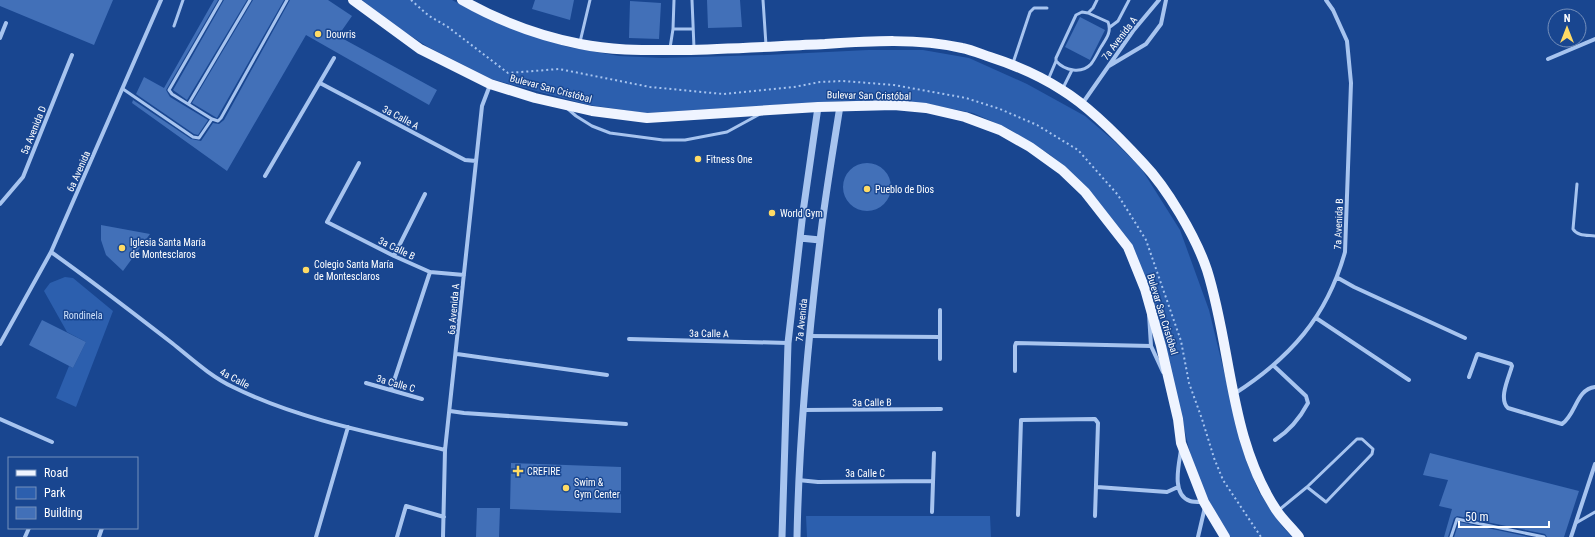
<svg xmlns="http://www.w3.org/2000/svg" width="1595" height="537" font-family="'Roboto Condensed',sans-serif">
	<rect width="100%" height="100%" fill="#194690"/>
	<!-- green -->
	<path fill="#2c5fae" d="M 362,0 L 452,0 L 475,12 L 534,36 L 568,47 L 619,56 L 662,58 L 767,55 L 868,50 L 923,50 L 969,58 L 1027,84 L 1085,116 L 1114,141 L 1141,168 L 1180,230 L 1209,310 L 1245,458 L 1259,492 L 1282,526 L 1292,537 L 1230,537 L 1218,518 L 1204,492 L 1190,453 L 1154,301 L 1131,243 L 1093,195 L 1068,169 L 1049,154 L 1009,129 L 973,113 L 933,105 L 890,100 L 841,101 L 645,113 L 589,105 L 491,79 L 428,47 L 394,25 Z
		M 65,277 L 73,278 L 113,311 L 76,407 L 56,398 L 69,366 L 73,368 L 86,342 L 67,332 L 44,291 L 50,283 Z
		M 806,516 L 990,516 L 991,537 L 807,537 Z"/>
	<!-- building -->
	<path fill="#4270b8" d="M 0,0 L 113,0 L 94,45 L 0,6 Z
		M 214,0 L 218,0 L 166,90 L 170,97 L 208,120 L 198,135 L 194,134 L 136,94 L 144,77 L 164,88 Z
		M 224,0 L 247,0 L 187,100 L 173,90 Z
		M 253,0 L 284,0 L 217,118 L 192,103 Z
		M 290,0 L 328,0 L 352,16 L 338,36 L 437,90 L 429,105 L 306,35 L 227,171 L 132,103 L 133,100 L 191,139 L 201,141 L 213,123 L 219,124 L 224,120 Z
		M 535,0 L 574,0 L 570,20 L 532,9 Z
		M 707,0 L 740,0 L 742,27 L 708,28 Z
		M 630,1 L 661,3 L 659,39 L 629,38 Z
		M 1080,17 L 1105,30 L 1090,60 L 1065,47 Z
		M843 187a24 24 0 1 1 48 0a24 24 0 1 1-48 0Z
		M 101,225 L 150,234 L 123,271 L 106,255 L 101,240 Z
		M 42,320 L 86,342 L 73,368 L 29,345 Z
		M 1430,453 L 1579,491 L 1564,537 L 1547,537 L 1545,534 L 1457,516 L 1454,518 L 1448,537 L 1444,537 L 1452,509 L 1439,506 L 1448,480 L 1423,475 Z
		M 511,463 L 621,467 L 621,513 L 510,509 Z
		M 477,508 L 500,508 L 499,537 L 476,537 Z
		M 1459,522 L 1529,537 L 1454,537 Z"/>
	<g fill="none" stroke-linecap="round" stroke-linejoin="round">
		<!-- path -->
		<path stroke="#a7c4ef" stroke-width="2" stroke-dasharray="2 3" stroke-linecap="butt" d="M 411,0 L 429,16 L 448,27 L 508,73 L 559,69 L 650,87 L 723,94 L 794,87 L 820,82 L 843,81 L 894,85 L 966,98 L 1000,109 L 1037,125 L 1078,150 L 1118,195 L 1146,240 L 1181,341 L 1189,383 L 1202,419 L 1214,458 L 1223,480 L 1261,537"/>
		<!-- service -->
		<path stroke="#a7c4ef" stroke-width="3" d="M 221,0 L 169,90 L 172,94 L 212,119 L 218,121 L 221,118 L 287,0
			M 692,0 L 694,48
			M 763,0 L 766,45
			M 1082,12 L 1088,13 L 1108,22 C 1112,32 1106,39 1101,47 C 1098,52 1095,59 1091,64 C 1082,74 1065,71 1056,61 L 1056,58 L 1076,15 Z
			M 1088,13 L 1093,8 L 1097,0
			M 174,26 L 183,0
			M 1110,27 L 1118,21 L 1129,0
			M 673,29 L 693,29
			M 580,42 L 590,0
			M 670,48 L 673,29 L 674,0
			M 1013,63 L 1030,12 L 1034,8 L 1047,8
			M 1048,80 L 1056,61
			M 1063,88 L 1072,70
			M 123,89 L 193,137 L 199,138 L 212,119
			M 189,103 L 250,0
			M 568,109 L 576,116 L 592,126 L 610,133 L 663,140 L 685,140 L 727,132 L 760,114
			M 1577,184 L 1573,229 C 1577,236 1587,235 1595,236
			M 783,211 L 803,212
			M 1279,510 L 1307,487 L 1357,439 L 1362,439 L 1373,449 L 1372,454 L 1326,502 L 1307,487
			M 1576,523 L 1595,512
			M 1451,537 L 1457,519 L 1544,537"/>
		<!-- minor -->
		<path stroke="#a7c4ef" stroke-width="4" d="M 0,38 L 6,23
			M 1548,59 L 1595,39
			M 1109,66 L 1146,44 L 1161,24 L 1166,0
			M 320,83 L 465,160 L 476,161
			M 1082,104 L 1133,31 L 1159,0
			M 359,163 L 327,222 L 394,256 L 430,272 L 464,275
			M 265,176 L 334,58
			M 0,204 L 23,177 L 72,55
			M 51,252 C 92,281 132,312 172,343 C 192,359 210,376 233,387 C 297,419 376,434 445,450
			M 394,256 L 425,194
			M 1338,278 L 1354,287 L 1465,338
			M 1149,314 L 1151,346 L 1163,372
			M 1316,318 L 1409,380
			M 809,336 L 940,337
			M 629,339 L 788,343
			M 0,344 L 51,252 L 161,0
			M 457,354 L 607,375
			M 940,359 L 940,310
			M 1274,366 L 1306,396 L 1308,403 C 1300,418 1289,431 1275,440
			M 1015,371 L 1015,346 L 1016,343 L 1151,346
			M 1469,377 L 1477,355 L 1478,354 L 1511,364 L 1512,366 C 1509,377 1498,399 1508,408 L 1562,424 C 1576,415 1576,389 1595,387
			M 366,383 L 422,399
			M 391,390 L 430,272
			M 1234,394 C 1290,358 1327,317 1345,252 L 1351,83 L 1347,41 L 1333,10 L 1326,0
			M 803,410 L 941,409
			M 450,411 L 464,413 L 626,424
			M 0,419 L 52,442
			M 1181,450 C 1179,464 1171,495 1190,501 C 1193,502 1199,502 1202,502
			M 798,480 L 818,482 L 932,481
			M 1097,487 L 1167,492 L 1178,487
			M 932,512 L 934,453
			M 1018,515 L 1021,420 L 1095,419 L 1098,423 L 1095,516
			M 25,537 L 29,528
			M 99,537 L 102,528
			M 316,537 L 348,427
			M 397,537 L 406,506 L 444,517
			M 443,537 L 445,450 L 482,106 L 490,85
			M 1198,537 L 1205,507
			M 1571,537 L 1595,464"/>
		<!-- tertiary -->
		<path stroke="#a7c4ef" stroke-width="7" d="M 800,238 L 820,240
			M 782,537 L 788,343 L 803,212 L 818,107
			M 797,537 C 799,438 808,339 820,241 C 825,196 833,151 840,106"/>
		<!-- primary -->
		<path stroke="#eff4ff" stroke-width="10" d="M 353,0 L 420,49 L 490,84 L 535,98 L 592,111 L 647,118 L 818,107 L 894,105 L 926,108 L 965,117 L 1000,130 L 1030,147 L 1062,170 L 1085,192 L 1128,247 L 1145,289 L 1161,346 L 1178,419 L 1181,443 L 1204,502 L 1225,537
			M 462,0 C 499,21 539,36 580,44 C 614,51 648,50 683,50 C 730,49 778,46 825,44 C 871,41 918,38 962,48 C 972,50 981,54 990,57 C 1015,65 1040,76 1062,90 C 1090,107 1120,138 1143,163 C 1167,188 1196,237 1207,270 C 1232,349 1229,440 1277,511 C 1283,520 1292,528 1299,537"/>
	</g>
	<!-- markers -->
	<g fill="#ffdb65" stroke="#194690" stroke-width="1.5">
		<circle cx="318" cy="34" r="4"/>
		<circle cx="698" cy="159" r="4"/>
		<circle cx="867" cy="189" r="4"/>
		<circle cx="772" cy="213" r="4"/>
		<circle cx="122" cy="248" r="4"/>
		<circle cx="306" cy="270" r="4"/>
		<path d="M516 465h4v4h4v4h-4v4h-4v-4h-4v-4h4z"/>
		<circle cx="566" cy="488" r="4"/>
	</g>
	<g text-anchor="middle" stroke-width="3" stroke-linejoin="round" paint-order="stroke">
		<!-- poi labels -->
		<g font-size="10" fill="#fff" stroke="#194690" text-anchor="start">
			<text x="326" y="38">Douvris</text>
			<text x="706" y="163">Fitness One</text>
			<text x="875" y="193">Pueblo de Dios</text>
			<text x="780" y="217">World Gym</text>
			<text x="130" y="246">Iglesia Santa María<tspan x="130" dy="12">de Montesclaros</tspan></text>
			<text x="314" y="268">Colegio Santa María<tspan x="314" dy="12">de Montesclaros</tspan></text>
			<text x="527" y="475">CREFIRE</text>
			<text x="574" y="486">Swim &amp;<tspan x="574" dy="12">Gym Center</tspan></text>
		</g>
		<!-- street labels -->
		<g font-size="10" fill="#fff" stroke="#194690">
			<text transform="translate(1119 38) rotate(-53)" y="4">7a Avenida A</text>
			<text transform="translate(551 88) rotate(15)" y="4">Bulevar San Cristóbal</text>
			<text transform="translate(869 95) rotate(1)" y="4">Bulevar San Cristóbal</text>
			<text transform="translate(401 117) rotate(28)" y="4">3a Calle A</text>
			<text transform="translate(33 130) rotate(-68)" y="4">5a Avenida D</text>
			<text transform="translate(78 171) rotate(-66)" y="4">6a Avenida</text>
			<text transform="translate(1338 224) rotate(-88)" y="4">7a Avenida B</text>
			<text transform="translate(397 248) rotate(26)" y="4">3a Calle B</text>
			<text transform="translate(453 309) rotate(-85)" y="4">6a Avenida A</text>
			<text transform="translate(1163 314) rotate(73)" y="4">Bulevar San Cristóbal</text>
			<text transform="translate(801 320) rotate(-84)" y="4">7a Avenida</text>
			<text transform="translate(709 333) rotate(1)" y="4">3a Calle A</text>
			<text transform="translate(235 378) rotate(28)" y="4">4a Calle</text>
			<text transform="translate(396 383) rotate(16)" y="4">3a Calle C</text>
			<text transform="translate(872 402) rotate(-1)" y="4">3a Calle B</text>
			<text x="865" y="477">3a Calle C</text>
		</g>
		<!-- park labels -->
		<g font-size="10" fill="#cee0fa" stroke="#194690">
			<text x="83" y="319">Rondinela</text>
		</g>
	</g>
	<!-- legend -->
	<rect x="8" y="457" width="130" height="72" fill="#194690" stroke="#7590bc"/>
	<rect x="16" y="470" width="20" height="6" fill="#eff4ff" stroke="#7590bc"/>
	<text x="44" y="477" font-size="12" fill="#ffffff">Road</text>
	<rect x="16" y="487" width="20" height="12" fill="#2c5fae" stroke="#7590bc"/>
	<text x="44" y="497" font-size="12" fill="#ffffff">Park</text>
	<rect x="16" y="507" width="20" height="12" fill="#4270b8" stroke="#7590bc"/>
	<text x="44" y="517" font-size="12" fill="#ffffff">Building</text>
	<!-- north arrow -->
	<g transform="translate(1567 28)"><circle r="19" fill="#194690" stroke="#7590bc"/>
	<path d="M0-3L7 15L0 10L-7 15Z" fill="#ffdb65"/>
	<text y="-6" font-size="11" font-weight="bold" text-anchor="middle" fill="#ffffff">N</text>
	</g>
	<!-- scale -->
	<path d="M1459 521v6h90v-6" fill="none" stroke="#ffffff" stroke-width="2"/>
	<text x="1465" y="521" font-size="12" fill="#ffffff" stroke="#194690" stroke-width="3" paint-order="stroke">50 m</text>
</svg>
